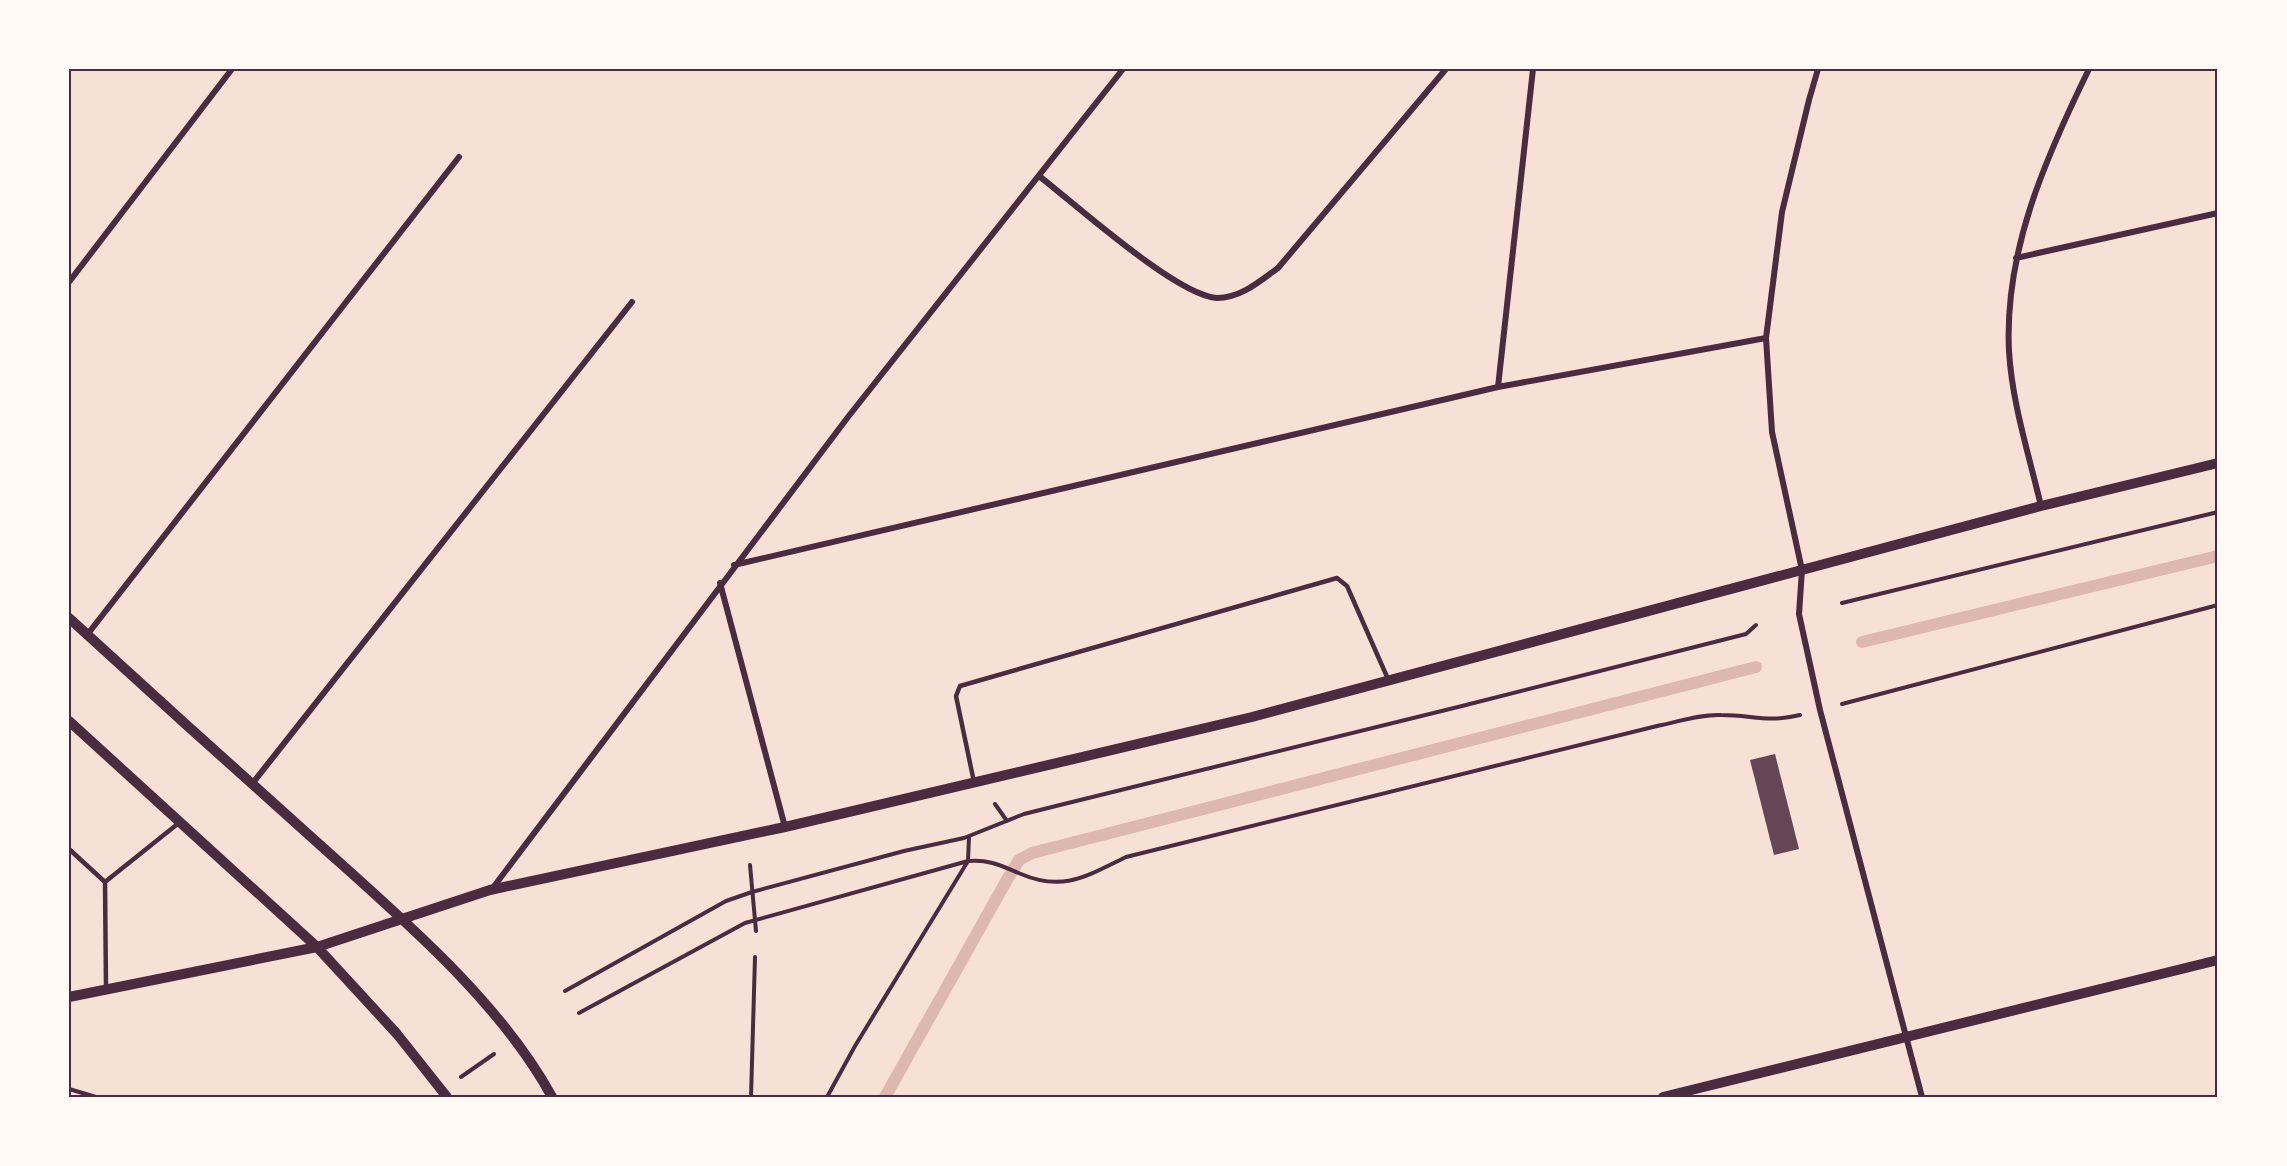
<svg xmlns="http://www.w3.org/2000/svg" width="2287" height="1166" font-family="'PT Sans Narrow',sans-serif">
	<rect width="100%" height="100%" fill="#f7e1d7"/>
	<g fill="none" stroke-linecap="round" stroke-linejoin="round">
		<!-- stream -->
		<path stroke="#dcb8b0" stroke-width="12" d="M 1862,642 L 2218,556
			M 885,1097 L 1008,878 L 1019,860 L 1032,853 L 1756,667"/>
	</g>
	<!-- building -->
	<path fill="#644757" d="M 1775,754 L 1799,849 L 1774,855 L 1750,760 Z"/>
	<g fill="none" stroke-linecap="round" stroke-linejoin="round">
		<!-- path -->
		<path stroke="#4a2c40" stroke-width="4" d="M 1842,603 L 2218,512
			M 1842,704 L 2218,605
			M 995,804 L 1007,821
			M 750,865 L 756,931
			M 565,991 L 726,901 L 752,892 L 904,851 L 964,838 L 1024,814 L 1064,804 L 1462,706 L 1746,634 L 1756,625
			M 579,1013 L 745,923 L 968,861 C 989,859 1002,866 1021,874 C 1063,892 1087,876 1126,857 L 1657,726 C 1678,722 1700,714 1721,715 C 1753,715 1767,723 1800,715
			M 461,1077 L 494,1054
			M 69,1089 L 96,1097
			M 751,1097 L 755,957
			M 827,1097 L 855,1046 L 968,861 L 969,837"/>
		<!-- service -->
		<path stroke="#4a2c40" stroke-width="4.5" d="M 974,782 L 956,696 L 960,686 L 1337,578 L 1347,586 L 1388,679
			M 69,849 L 105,882
			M 106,989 L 105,882 L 180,822"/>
		<!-- minor -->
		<path stroke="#4a2c40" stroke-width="6" d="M 1818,69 L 1809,100 L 1782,212 L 1766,338 L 1772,432 L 1802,570 L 1799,614 L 1820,710 L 1922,1097
			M 1039,176 C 1074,203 1177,296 1217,298 C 1241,298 1260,281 1278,268 L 1446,69
			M 2016,258 L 2218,213
			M 69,282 L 232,69
			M 1498,387 L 1533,69
			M 2041,506 C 2029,455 2012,403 2009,351 C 2004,251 2046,157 2089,69
			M 734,565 L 1498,387 L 1766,338
			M 720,583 L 785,827
			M 87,635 L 459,157
			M 252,784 L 632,302
			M 492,889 L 848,417 L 1123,69"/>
		<!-- tertiary -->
		<path stroke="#4a2c40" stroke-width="10" d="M 69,618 C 152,694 235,769 319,844 C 399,916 500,1001 552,1097
			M 69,721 L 317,947 L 397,1034 L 447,1097
			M 69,997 L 317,947 L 490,890 L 785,827 L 1252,717 L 2041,506 L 2218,463
			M 1663,1097 L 2218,960"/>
	</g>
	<!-- border -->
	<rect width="2287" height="1166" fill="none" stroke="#fffaf5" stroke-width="141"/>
	<rect x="70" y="70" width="2146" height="1026" fill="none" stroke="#4a2c40" stroke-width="2"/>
</svg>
